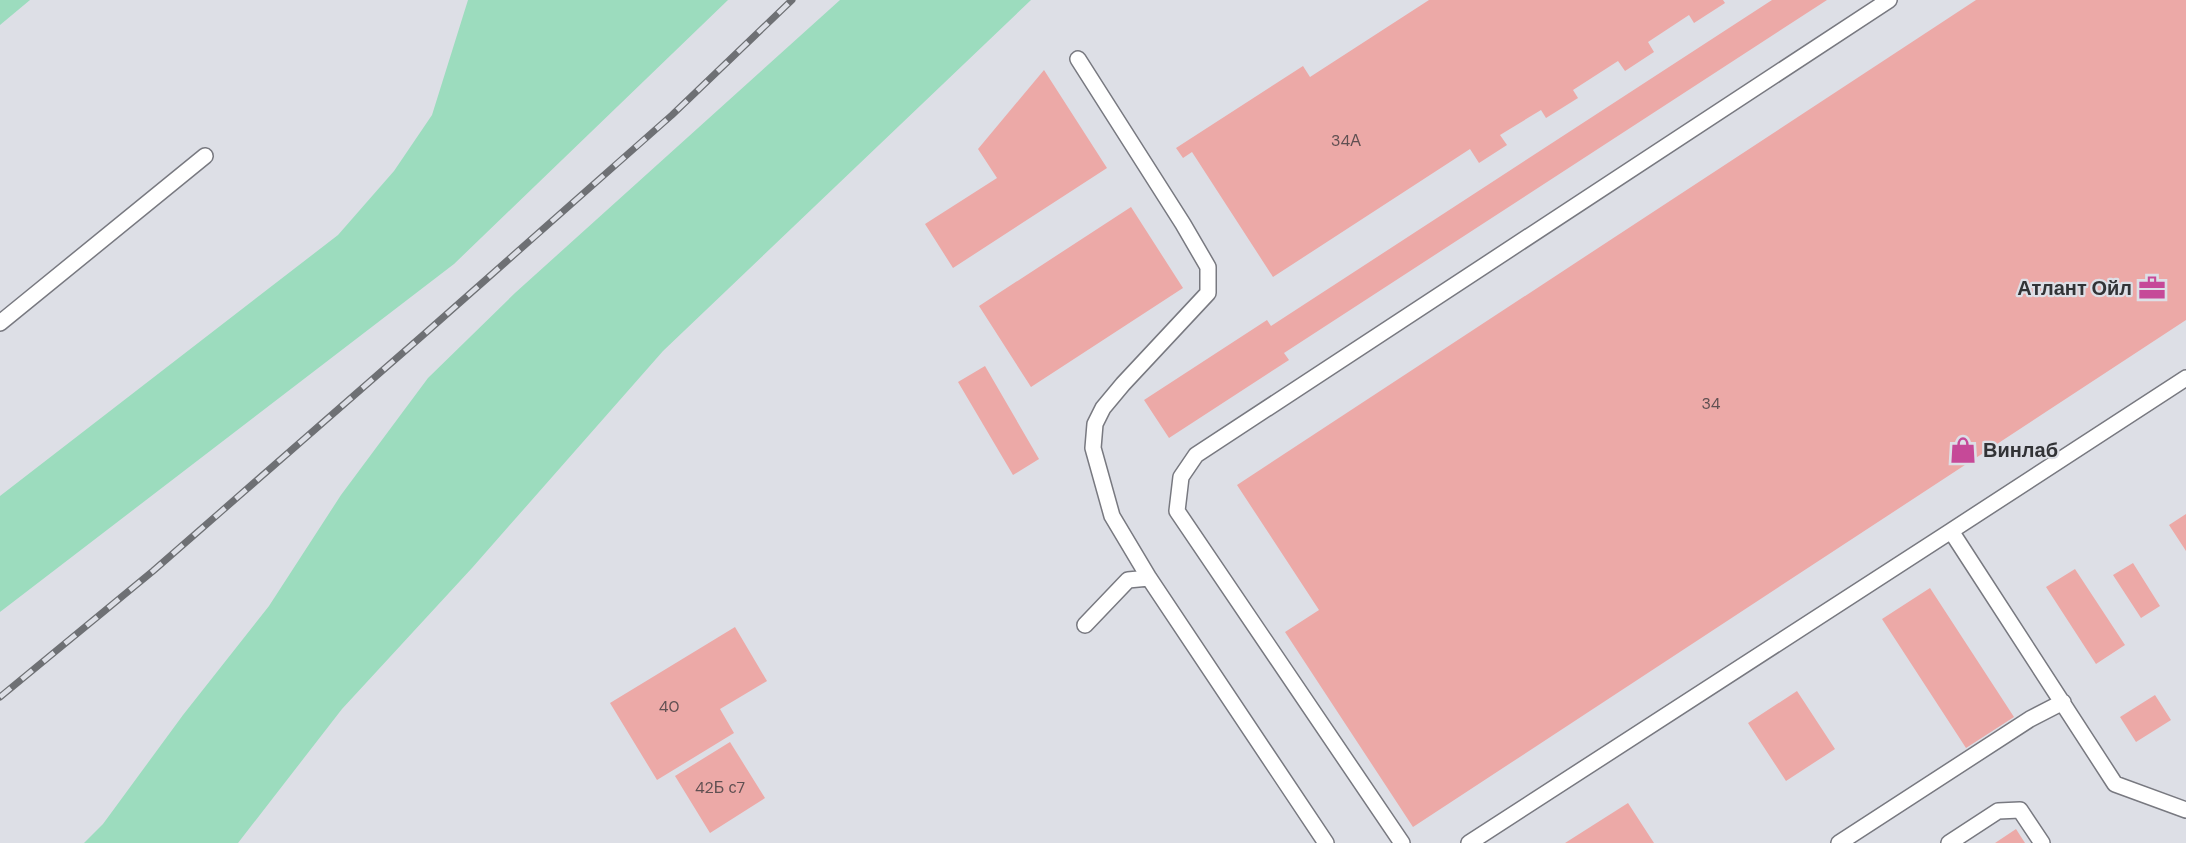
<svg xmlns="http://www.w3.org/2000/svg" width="2186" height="843" font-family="'DM Sans',sans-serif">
	<rect width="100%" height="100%" fill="#dddfe6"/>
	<!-- green -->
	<path fill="#9cdcbe" d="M 0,0 L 30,0 L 0,25 Z
		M 468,0 L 728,0 L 454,264 L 0,612 L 0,496 L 338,235 L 394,171 L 432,115 Z
		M 840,0 L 1031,0 L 663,351 L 472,568 L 342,709 L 238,843 L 84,843 L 103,824 L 183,715 L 269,606 L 341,495 L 428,378 L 515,293 Z"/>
	<!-- building -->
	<path fill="#eca9a7" d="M 1429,0 L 1723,0 L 1725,3 L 1694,23 L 1689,15 L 1648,42 L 1654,52 L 1625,71 L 1618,61 L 1573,90 L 1578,98 L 1546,118 L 1541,110 L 1500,135 L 1507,145 L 1479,163 L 1470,149 L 1273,277 L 1192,152 L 1183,158 L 1176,148 L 1303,66 L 1310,77 Z
		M 1772,0 L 1827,0 L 1284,353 L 1289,360 L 1169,438 L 1144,400 L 1267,320 L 1271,326 Z
		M 1976,0 L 2186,0 L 2186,320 L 1413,827 L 1285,632 L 1319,610 L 1237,485 Z
		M 1044,70 L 1107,168 L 953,268 L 925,224 L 997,178 L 978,149 Z
		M 1131,207 L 1183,288 L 1031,387 L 979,306 Z
		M 985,366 L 1039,459 L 1013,475 L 958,382 Z
		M 2186,514 L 2186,551 L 2169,525 Z
		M 2133,563 L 2160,606 L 2141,618 L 2113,575 Z
		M 2075,569 L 2125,645 L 2096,664 L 2046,587 Z
		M 1930,588 L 2014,717 L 1966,748 L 1882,619 Z
		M 735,627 L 767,681 L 720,709 L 734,733 L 657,780 L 610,703 Z
		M 1797,691 L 1835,749 L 1786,781 L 1748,723 Z
		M 2155,695 L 2171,720 L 2136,742 L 2120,717 Z
		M 730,742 L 765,798 L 710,833 L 675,776 Z
		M 1628,803 L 1654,843 L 1565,843 Z
		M 2016,829 L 2025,843 L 1995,843 Z"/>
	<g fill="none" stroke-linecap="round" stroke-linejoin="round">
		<defs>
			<path id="lane" d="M 1078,59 L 1183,224 L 1208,267 L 1208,293 L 1123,384 L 1103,408 L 1095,424 L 1093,448 L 1112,516 L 1149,578 L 1326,843
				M 0,323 L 205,156
				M 1951,531 L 2186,378
				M 1085,625 L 1128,580 L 1149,578
				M 1402,843 L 1177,511 L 1181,477 L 1196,455 L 1889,0
				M 1469,843 L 1951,531 L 2115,784 L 2186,810
				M 1839,843 L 2030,719 L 2063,702
				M 1949,843 L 1998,811 L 2020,810 L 2042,843"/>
		</defs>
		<!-- lane casing -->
		<use href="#lane" stroke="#787980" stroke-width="18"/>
		<!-- lane -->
		<use href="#lane" stroke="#fff" stroke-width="15"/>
		<defs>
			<path id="rail" d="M 0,697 L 153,571 L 422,336 L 672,115 L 792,0"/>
		</defs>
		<!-- rail casing -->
		<use href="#rail" stroke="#6e7074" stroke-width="7"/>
		<!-- rail -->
		<use href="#rail" stroke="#dddfe6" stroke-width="4.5" stroke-dasharray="14" stroke-linecap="butt"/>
	</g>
	<!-- icons -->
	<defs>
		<symbol id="office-bare" viewBox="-9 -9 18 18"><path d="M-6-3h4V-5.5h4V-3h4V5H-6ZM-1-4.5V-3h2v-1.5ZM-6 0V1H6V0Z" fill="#c64998" stroke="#dddfe6" stroke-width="2.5" paint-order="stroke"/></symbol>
		<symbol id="shop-bare" viewBox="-9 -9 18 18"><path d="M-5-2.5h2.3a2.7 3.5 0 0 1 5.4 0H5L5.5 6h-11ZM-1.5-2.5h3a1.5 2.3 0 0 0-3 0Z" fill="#c64998" stroke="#dddfe6" stroke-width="2.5" paint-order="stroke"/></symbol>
	</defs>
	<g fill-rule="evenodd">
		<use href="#office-bare" x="2133" y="269" width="38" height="38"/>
		<use href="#shop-bare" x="1944" y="431" width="38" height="38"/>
	</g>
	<g text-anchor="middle" stroke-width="4.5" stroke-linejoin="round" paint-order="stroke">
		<!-- number labels -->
		<g font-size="16" fill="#605052">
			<text x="1346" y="146">34А</text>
			<text x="1711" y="409">34</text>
			<text x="669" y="712">40</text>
			<text x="720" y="793">42Б с7</text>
		</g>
		<!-- poi labels -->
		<g font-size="20" font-weight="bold" fill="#323336" stroke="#dddfe6" text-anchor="end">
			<text x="2132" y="295">Атлант Ойл</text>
			<text x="1983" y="457" text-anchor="start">Винлаб</text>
		</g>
	</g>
</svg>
